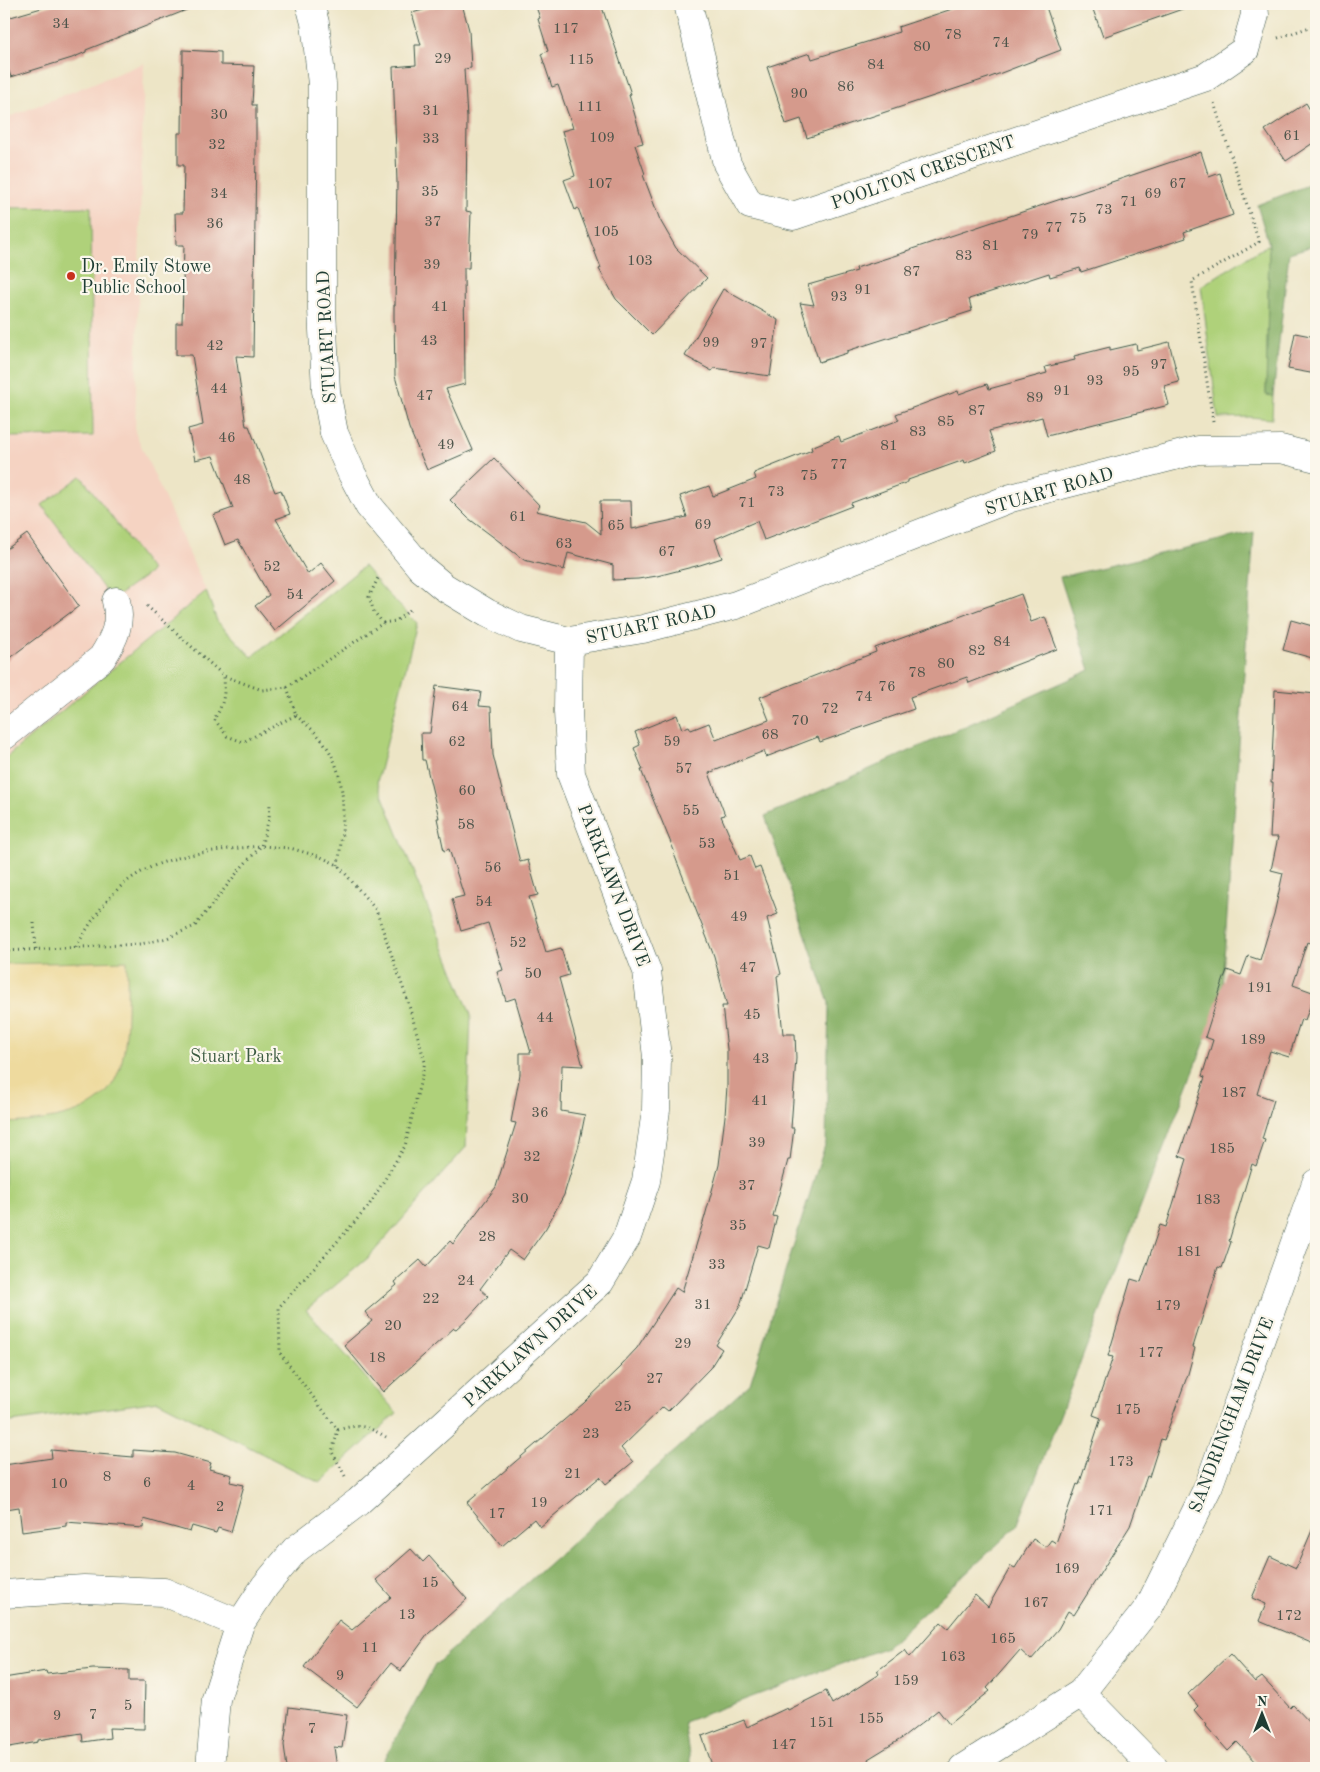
<svg xmlns="http://www.w3.org/2000/svg" width="1320" height="1772" font-family="'Old Standard TT',serif">
	<rect width="100%" height="100%" fill="#fbf7ec"/>
	<filter id="ink" filterUnits="userSpaceOnUse"><feTurbulence type="fractalNoise" baseFrequency=".02" numOctaves="2"/><feDisplacementMap in="SourceGraphic" scale="10" xChannelSelector="R" yChannelSelector="G"/><feConvolveMatrix kernelMatrix="1 2 1 2 8 2 1 2 1" color-interpolation-filters="sRGB"/></filter>
	<filter id="wash" filterUnits="userSpaceOnUse"><feTurbulence type="fractalNoise" baseFrequency=".0096" numOctaves="4" result="noise"/><feDisplacementMap in="SourceGraphic" scale="20" xChannelSelector="R" yChannelSelector="G"/><feGaussianBlur stdDeviation="1.12" result="paint"/><feColorMatrix in="noise" values="0 0 0 0 0 0 0 0 0 0 0 0 0 0 0 0 0 1.4 0 .05"/><feComposite in="paint" operator="in"/></filter>
	<g filter="url(#wash)">
		<rect width="100%" height="100%" fill="#ede5c6"/>
		<!-- built -->
		<path fill="#f5d3c2" d="M 144,63 L 135,432 L 206,591 L 4,759 L 4,119 Z"/>
		<!-- green -->
		<path fill="#afd17a" stroke="#678757" d="M 91,207 L 93,436 L 4,437 L 4,208 Z
			M 1269,244 L 1266,394 L 1273,396 L 1272,419 L 1250,417 L 1218,418 L 1201,286 Z
			M 81,476 L 152,571 L 112,600 L 42,505 Z
			M 364,566 L 386,592 L 417,623 L 377,782 L 471,1015 L 466,1147 L 369,1257 L 306,1310 L 397,1413 L 320,1483 L 158,1401 L 4,1423 L 4,759 L 206,591 L 217,621 L 252,657 Z"/>
		<!-- forest -->
		<path fill="#8bb36a" stroke="#55784f" d="M 1316,182 L 1316,245 L 1289,253 L 1273,396 L 1266,395 L 1269,244 L 1257,205 Z
			M 1254,532 L 1221,1000 L 1017,1526 L 887,1647 L 684,1722 L 691,1768 L 380,1768 L 435,1665 L 750,1384 L 826,1142 L 829,1003 L 765,816 L 1090,670 L 1060,577 Z"/>
		<!-- sand -->
		<path fill="#eeda9e" stroke="#868c69" d="M 127,961 C 128,1071 132,1119 4,1123 L 4,964 Z"/>
		<g id="blocks">
			<!-- building -->
			<path fill="#d59a8c" d="M 55,4 L 199,4 L 199,5 L 86,50 L 86,52 L 72,58 L 11,77 L 4,58 L 4,19 Z
				M 445,4 L 462,4 L 469,30 L 471,68 L 464,69 L 467,118 L 466,211 L 471,212 L 469,268 L 464,268 L 465,384 L 446,389 L 473,450 L 427,470 L 409,428 L 395,376 L 394,317 L 394,305 L 395,305 L 397,182 L 393,67 L 416,65 L 415,45 L 421,45 L 412,13 Z
				M 535,4 L 601,4 L 631,94 L 629,95 L 643,143 L 635,145 L 645,174 L 643,175 L 660,220 L 676,248 L 707,278 L 652,335 L 616,299 L 599,269 L 601,268 L 578,208 L 575,210 L 564,180 L 575,176 L 562,131 L 573,128 L 558,85 L 552,87 L 541,54 L 548,51 L 538,19 L 540,18 Z
				M 967,4 L 1045,4 L 1061,50 L 988,78 L 807,138 L 801,119 L 786,124 L 767,67 L 810,53 L 812,59 L 899,32 L 898,27 Z
				M 1091,4 L 1188,4 L 1188,7 L 1103,37 Z
				M 183,50 L 221,52 L 221,65 L 254,66 L 252,105 L 256,105 L 256,151 L 253,357 L 236,356 L 246,426 L 249,426 L 275,492 L 281,490 L 290,514 L 276,519 L 308,574 L 321,563 L 335,581 L 275,631 L 255,606 L 269,595 L 238,540 L 225,545 L 213,515 L 233,508 L 213,456 L 195,460 L 188,429 L 203,425 L 192,355 L 176,355 L 176,323 L 182,323 L 184,245 L 176,245 L 175,213 L 183,213 L 184,165 L 178,165 L 178,133 L 182,133 Z
				M 1306,103 L 1316,120 L 1316,141 L 1286,161 L 1265,130 Z
				M 1201,152 L 1209,177 L 1220,173 L 1233,215 L 1184,232 L 1186,238 L 1081,272 L 1080,268 L 1050,277 L 1049,273 L 969,299 L 972,311 L 847,351 L 847,353 L 819,362 L 800,303 L 814,305 L 808,285 L 857,271 L 856,268 L 906,252 L 906,251 Z
				M 723,289 L 778,320 L 770,376 L 714,368 L 712,371 L 685,356 Z
				M 1295,333 L 1316,337 L 1316,374 L 1288,369 Z
				M 1169,342 L 1179,382 L 1164,386 L 1169,405 L 1047,436 L 1042,417 L 989,431 L 996,451 L 965,463 L 964,460 L 908,480 L 908,482 L 851,503 L 852,506 L 764,540 L 757,521 L 715,539 L 722,558 L 700,565 L 657,576 L 638,579 L 613,580 L 613,565 L 568,553 L 564,570 L 524,560 L 468,518 L 450,500 L 494,458 L 540,506 L 536,511 L 586,522 L 601,534 L 600,501 L 631,501 L 632,529 L 687,517 L 680,496 L 709,486 L 713,496 L 756,479 L 754,473 L 812,450 L 811,447 L 839,436 L 841,442 L 899,420 L 896,414 L 958,391 L 959,394 L 987,384 L 989,389 L 1047,373 L 1045,367 L 1075,360 L 1074,356 L 1110,347 L 1110,350 L 1136,344 L 1137,350 Z
				M 27,534 L 79,606 L 4,662 L 4,551 Z
				M 1021,594 L 1031,622 L 1045,617 L 1057,649 L 969,683 L 967,677 L 910,697 L 914,709 L 820,742 L 818,737 L 766,757 L 764,751 L 709,773 L 725,815 L 721,816 L 740,860 L 750,856 L 755,869 L 760,867 L 778,914 L 767,918 L 781,974 L 777,976 L 783,1034 L 795,1034 L 796,1058 L 791,1128 L 794,1128 L 790,1160 L 788,1160 L 773,1216 L 777,1217 L 769,1248 L 758,1245 L 740,1306 L 716,1345 L 722,1349 L 710,1368 L 668,1411 L 663,1407 L 621,1448 L 633,1462 L 606,1484 L 600,1477 L 540,1527 L 534,1519 L 502,1546 L 467,1503 L 584,1403 L 622,1366 L 621,1365 L 637,1348 L 676,1288 L 682,1292 L 705,1216 L 719,1165 L 725,1116 L 727,1086 L 727,1049 L 722,1006 L 727,1006 L 714,956 L 674,854 L 675,853 L 641,770 L 643,770 L 634,748 L 640,745 L 635,732 L 677,715 L 682,729 L 689,726 L 691,730 L 709,723 L 716,740 L 769,720 L 760,697 L 876,652 L 875,648 Z
				M 1291,620 L 1316,627 L 1316,659 L 1283,650 Z
				M 436,686 L 481,692 L 479,706 L 491,707 L 493,755 L 520,862 L 528,860 L 538,895 L 529,897 L 546,952 L 561,948 L 569,975 L 559,978 L 583,1066 L 562,1065 L 561,1111 L 585,1115 L 579,1145 L 564,1195 L 546,1228 L 523,1260 L 509,1250 L 480,1289 L 488,1296 L 467,1319 L 456,1329 L 454,1328 L 383,1392 L 344,1345 L 372,1321 L 365,1312 L 397,1285 L 395,1282 L 420,1260 L 426,1267 L 450,1241 L 453,1244 L 496,1187 L 516,1123 L 511,1122 L 520,1074 L 520,1053 L 531,1053 L 515,998 L 506,1001 L 497,972 L 503,970 L 488,923 L 461,931 L 452,899 L 464,896 L 449,849 L 444,851 L 437,818 L 439,818 L 425,760 L 422,760 L 421,733 L 430,733 Z
				M 1275,690 L 1316,694 L 1316,944 L 1307,942 L 1293,985 L 1315,993 L 1305,1020 L 1301,1019 L 1289,1057 L 1270,1051 L 1257,1094 L 1274,1100 L 1262,1139 L 1265,1140 L 1256,1166 L 1252,1164 L 1229,1241 L 1231,1242 L 1222,1268 L 1218,1267 L 1193,1347 L 1195,1348 L 1188,1374 L 1164,1440 L 1161,1439 L 1149,1477 L 1147,1476 L 1130,1526 L 1074,1615 L 1068,1611 L 1058,1629 L 1031,1660 L 1020,1650 L 987,1688 L 990,1691 L 949,1724 L 938,1710 L 904,1737 L 868,1759 L 869,1762 L 857,1768 L 713,1768 L 702,1736 L 744,1720 L 747,1727 L 787,1708 L 788,1710 L 826,1691 L 832,1704 L 879,1674 L 877,1671 L 905,1650 L 910,1657 L 941,1622 L 948,1628 L 975,1595 L 988,1607 L 1011,1566 L 1015,1568 L 1033,1539 L 1046,1547 L 1051,1540 L 1056,1543 L 1077,1484 L 1079,1485 L 1101,1418 L 1093,1415 L 1113,1357 L 1108,1356 L 1131,1279 L 1141,1282 L 1160,1225 L 1166,1227 L 1187,1159 L 1179,1156 L 1205,1077 L 1202,1076 L 1213,1040 L 1205,1037 L 1223,981 L 1227,970 L 1241,975 L 1248,956 L 1260,960 L 1274,914 L 1283,873 L 1271,870 L 1278,837 L 1270,837 L 1273,783 L 1271,783 Z
				M 51,1450 L 133,1457 L 133,1450 L 175,1453 L 211,1463 L 209,1469 L 232,1475 L 230,1482 L 244,1485 L 231,1532 L 218,1528 L 216,1533 L 192,1526 L 190,1532 L 144,1519 L 143,1528 L 66,1522 L 66,1526 L 22,1532 L 19,1507 L 6,1509 L 4,1497 L 4,1465 L 52,1458 Z
				M 1316,1521 L 1316,1645 L 1259,1621 L 1266,1604 L 1252,1598 L 1270,1556 L 1296,1568 Z
				M 411,1549 L 423,1562 L 429,1556 L 467,1599 L 428,1634 L 401,1671 L 391,1663 L 357,1707 L 304,1667 L 339,1620 L 352,1630 L 391,1597 L 376,1580 Z
				M 1230,1654 L 1255,1682 L 1262,1677 L 1290,1708 L 1293,1705 L 1316,1729 L 1316,1768 L 1262,1768 L 1237,1742 L 1228,1751 L 1206,1726 L 1207,1725 L 1194,1710 L 1198,1706 L 1188,1694 Z
				M 93,1669 L 129,1670 L 129,1681 L 145,1681 L 144,1729 L 109,1728 L 110,1738 L 83,1742 L 82,1733 L 38,1740 L 38,1742 L 4,1748 L 4,1678 L 46,1671 L 47,1674 Z
				M 289,1707 L 347,1715 L 342,1748 L 334,1747 L 337,1768 L 287,1768 L 284,1745 Z"/>
		</g>
	</g>
	<g filter="url(#ink)">
		<use href="#blocks" fill-opacity="0" stroke="#3e564a" stroke-width="1"/>
		<g fill="none" stroke-linecap="round" stroke-linejoin="round">
			<defs>
				<path id="minor" d="M 310,4 L 315,23 L 322,84 L 322,309 L 326,391 L 334,433 L 352,474 L 369,506 L 421,568 L 444,587 L 487,613 L 521,629 L 569,641 L 643,629 L 736,605 L 1011,498 L 1198,450 L 1281,449 L 1316,458
					M 688,4 L 727,164 L 750,205 L 793,216 L 1206,77 L 1245,50 L 1255,15 L 1254,4
					M 4,736 L 102,658 C 114,639 122,623 116,601
					M 4,1594 L 84,1589 L 164,1592 L 240,1624
					M 1081,1693 L 1154,1768
					M 210,1768 L 216,1699 L 240,1624 L 265,1586 L 295,1550 L 358,1502 L 600,1282 L 627,1237 L 646,1181 L 656,1110 L 657,1057 L 647,971 L 571,774 L 568,711 L 569,641
					M 963,1768 L 1081,1693 L 1149,1607 L 1209,1485 L 1316,1183"/>
			</defs>
			<!-- minor casing -->
			<use href="#minor" stroke="#3e564a" stroke-width="29"/>
			<!-- path -->
			<path stroke="#3e564a" stroke-width="3" stroke-dasharray="1 4" stroke-linecap="butt" d="M 1278,38 L 1316,25
				M 1213,422 L 1192,281 L 1259,242 L 1214,103
				M 147,606 L 224,676 L 262,690 L 287,687 L 296,715 L 243,742 L 227,736 L 214,719 C 224,705 225,693 224,676
				M 383,623 L 396,621 L 411,609
				M 287,687 L 383,623 L 374,612 L 369,597 L 378,578
				M 296,715 C 304,723 314,730 321,739 C 350,774 344,824 338,865
				M 34,923 L 36,949
				M 76,947 C 87,929 98,910 113,894 C 150,854 210,851 261,846 L 269,819 L 270,804
				M 4,951 L 141,944 L 167,938 L 195,926 L 240,869 L 261,846 L 290,848 L 321,857 L 338,865 L 376,910 L 408,1002 L 425,1062 L 405,1146 L 368,1207 L 279,1307 L 280,1353 L 338,1430
				M 345,1476 L 332,1452 L 338,1430 C 359,1423 367,1426 386,1437"/>
			<!-- minor -->
			<use href="#minor" stroke="#fff" stroke-width="28"/>
		</g>
	</g>
	<!-- markers -->
	<circle fill="#c8321e" stroke="#fbf7ec" stroke-width="2" cx="71" cy="276" r="5"/>
	<g text-anchor="middle" stroke-width="4.5" stroke-linejoin="round" paint-order="stroke">
		<!-- number labels -->
		<g font-size="15" fill="#4c544a">
			<text x="61" y="28">34</text>
			<text x="566" y="33">117</text>
			<text x="953" y="39">78</text>
			<text x="1001" y="47">74</text>
			<text x="922" y="51">80</text>
			<text x="443" y="63">29</text>
			<text x="581" y="64">115</text>
			<text x="876" y="69">84</text>
			<text x="846" y="91">86</text>
			<text x="799" y="98">90</text>
			<text x="590" y="111">111</text>
			<text x="431" y="115">31</text>
			<text x="219" y="119">30</text>
			<text x="1292" y="140">61</text>
			<text x="602" y="142">109</text>
			<text x="431" y="143">33</text>
			<text x="217" y="149">32</text>
			<text x="600" y="188">107</text>
			<text x="1178" y="188">67</text>
			<text x="430" y="196">35</text>
			<text x="219" y="198">34</text>
			<text x="1153" y="198">69</text>
			<text x="1129" y="206">71</text>
			<text x="1104" y="214">73</text>
			<text x="1078" y="223">75</text>
			<text x="433" y="226">37</text>
			<text x="215" y="228">36</text>
			<text x="1054" y="232">77</text>
			<text x="606" y="236">105</text>
			<text x="1030" y="239">79</text>
			<text x="991" y="250">81</text>
			<text x="964" y="260">83</text>
			<text x="640" y="265">103</text>
			<text x="432" y="269">39</text>
			<text x="912" y="276">87</text>
			<text x="863" y="294">91</text>
			<text x="839" y="301">93</text>
			<text x="440" y="311">41</text>
			<text x="429" y="345">43</text>
			<text x="711" y="347">99</text>
			<text x="759" y="348">97</text>
			<text x="215" y="350">42</text>
			<text x="1159" y="369">97</text>
			<text x="1131" y="376">95</text>
			<text x="1095" y="385">93</text>
			<text x="219" y="393">44</text>
			<text x="1062" y="395">91</text>
			<text x="425" y="400">47</text>
			<text x="1035" y="402">89</text>
			<text x="977" y="415">87</text>
			<text x="946" y="426">85</text>
			<text x="918" y="436">83</text>
			<text x="227" y="442">46</text>
			<text x="446" y="449">49</text>
			<text x="889" y="450">81</text>
			<text x="839" y="469">77</text>
			<text x="809" y="480">75</text>
			<text x="242" y="484">48</text>
			<text x="776" y="496">73</text>
			<text x="747" y="507">71</text>
			<text x="518" y="521">61</text>
			<text x="703" y="529">69</text>
			<text x="616" y="530">65</text>
			<text x="564" y="548">63</text>
			<text x="667" y="556">67</text>
			<text x="272" y="571">52</text>
			<text x="295" y="599">54</text>
			<text x="1002" y="646">84</text>
			<text x="977" y="655">82</text>
			<text x="946" y="668">80</text>
			<text x="917" y="677">78</text>
			<text x="887" y="691">76</text>
			<text x="864" y="701">74</text>
			<text x="460" y="711">64</text>
			<text x="830" y="713">72</text>
			<text x="800" y="725">70</text>
			<text x="770" y="739">68</text>
			<text x="457" y="746">62</text>
			<text x="672" y="746">59</text>
			<text x="684" y="773">57</text>
			<text x="467" y="795">60</text>
			<text x="691" y="815">55</text>
			<text x="466" y="829">58</text>
			<text x="707" y="848">53</text>
			<text x="493" y="872">56</text>
			<text x="732" y="880">51</text>
			<text x="484" y="906">54</text>
			<text x="739" y="921">49</text>
			<text x="518" y="947">52</text>
			<text x="748" y="972">47</text>
			<text x="533" y="978">50</text>
			<text x="1260" y="992">191</text>
			<text x="752" y="1019">45</text>
			<text x="545" y="1022">44</text>
			<text x="1253" y="1044">189</text>
			<text x="761" y="1063">43</text>
			<text x="1234" y="1097">187</text>
			<text x="760" y="1105">41</text>
			<text x="540" y="1117">36</text>
			<text x="757" y="1147">39</text>
			<text x="1222" y="1153">185</text>
			<text x="532" y="1161">32</text>
			<text x="747" y="1190">37</text>
			<text x="520" y="1203">30</text>
			<text x="1208" y="1204">183</text>
			<text x="738" y="1230">35</text>
			<text x="487" y="1241">28</text>
			<text x="1189" y="1256">181</text>
			<text x="717" y="1269">33</text>
			<text x="466" y="1285">24</text>
			<text x="431" y="1303">22</text>
			<text x="703" y="1309">31</text>
			<text x="1168" y="1310">179</text>
			<text x="393" y="1330">20</text>
			<text x="683" y="1348">29</text>
			<text x="1151" y="1357">177</text>
			<text x="377" y="1362">18</text>
			<text x="655" y="1383">27</text>
			<text x="623" y="1411">25</text>
			<text x="1128" y="1414">175</text>
			<text x="591" y="1438">23</text>
			<text x="1121" y="1466">173</text>
			<text x="573" y="1478">21</text>
			<text x="107" y="1481">8</text>
			<text x="147" y="1487">6</text>
			<text x="59" y="1488">10</text>
			<text x="191" y="1490">4</text>
			<text x="539" y="1507">19</text>
			<text x="220" y="1511">2</text>
			<text x="1101" y="1515">171</text>
			<text x="497" y="1518">17</text>
			<text x="1067" y="1573">169</text>
			<text x="430" y="1587">15</text>
			<text x="1036" y="1607">167</text>
			<text x="407" y="1619">13</text>
			<text x="1289" y="1620">172</text>
			<text x="1003" y="1643">165</text>
			<text x="370" y="1652">11</text>
			<text x="953" y="1661">163</text>
			<text x="340" y="1680">9</text>
			<text x="906" y="1685">159</text>
			<text x="128" y="1710">5</text>
			<text x="93" y="1719">7</text>
			<text x="57" y="1720">9</text>
			<text x="871" y="1723">155</text>
			<text x="822" y="1727">151</text>
			<text x="312" y="1733">7</text>
			<text x="784" y="1749">147</text>
		</g>
		<!-- street labels -->
		<g font-size="18" fill="#1f3d34" stroke="#fbf7ec">
			<text transform="translate(923 172) rotate(-19)" y="6">POOLTON CRESCENT</text>
			<text transform="translate(326 337) rotate(-93)" y="6">STUART ROAD</text>
			<text transform="translate(1049 491) rotate(-16)" y="6">STUART ROAD</text>
			<text transform="translate(651 624) rotate(-12)" y="6">STUART ROAD</text>
			<text transform="translate(614 885) rotate(69)" y="6">PARKLAWN DRIVE</text>
			<text transform="translate(530 1346) rotate(-42)" y="6">PARKLAWN DRIVE</text>
			<text transform="translate(1231 1415) rotate(-69)" y="6">SANDRINGHAM DRIVE</text>
		</g>
		<!-- poi labels -->
		<g font-size="18" fill="#1f3d34" stroke="#fbf7ec" text-anchor="start">
			<text x="81" y="272">Dr. Emily Stowe<tspan x="81" dy="21">Public School</tspan></text>
		</g>
		<!-- park labels -->
		<g font-size="18" fill="#3c5b42" stroke="#fbf7ec">
			<text x="236" y="1062">Stuart Park</text>
		</g>
	</g>
	<!-- margin -->
	<rect width="1320" height="1772" fill="none" stroke="#fbf7ec" stroke-width="20"/>
	<!-- north arrow -->
	<g transform="translate(1262 1714)" stroke="#fbf7ec" stroke-width="4" paint-order="stroke">
	<path d="M0-4L9 19L0 12L-9 19Z" fill="#1f3d34"/>
	<text y="-8" font-size="14" font-weight="bold" text-anchor="middle" fill="#1f3d34">N</text>
	</g>
</svg>
